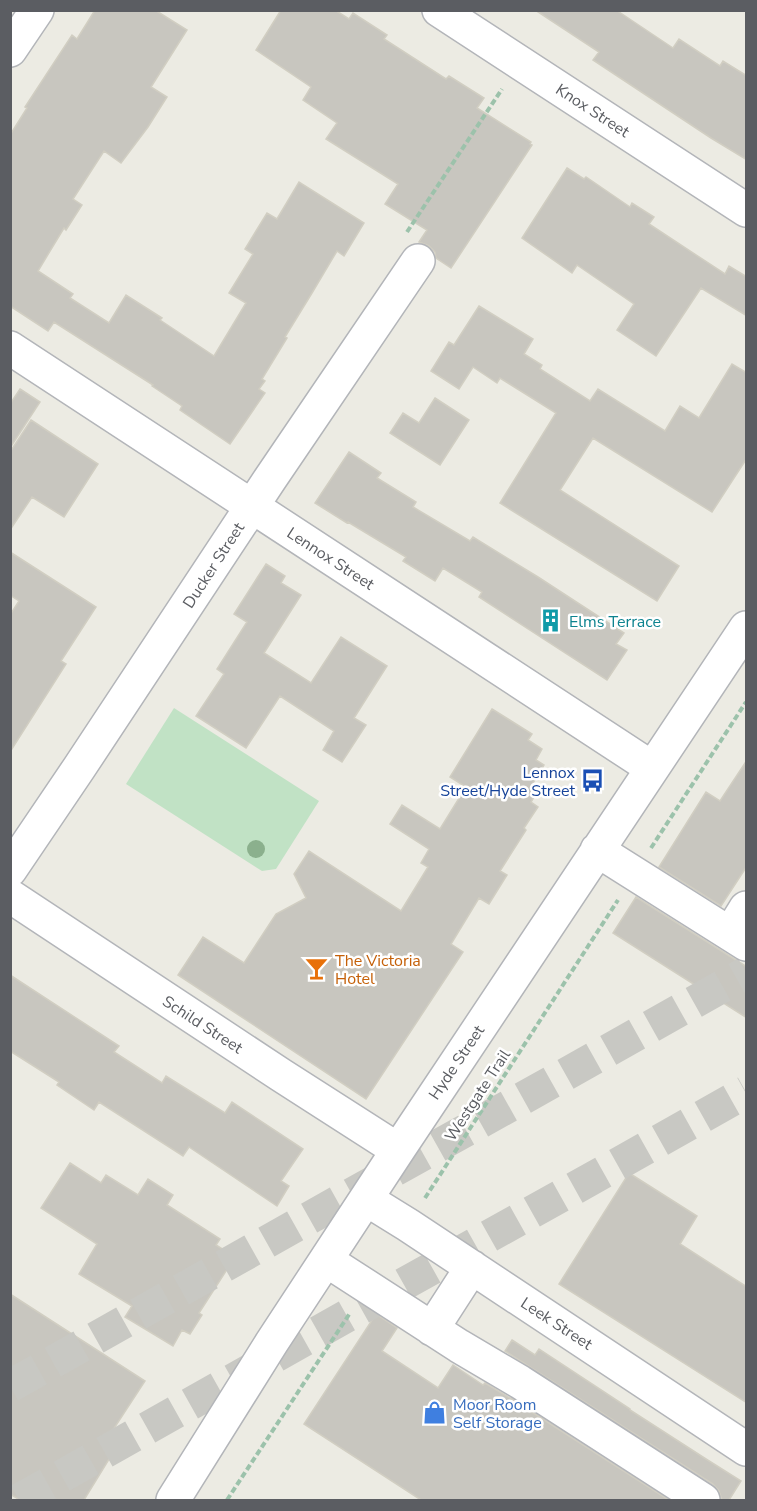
<svg xmlns="http://www.w3.org/2000/svg" width="757" height="1511" font-family="'Nunito Sans',sans-serif">
	<rect width="100%" height="100%" fill="#ecebe3"/>
	<!-- green -->
	<path fill="#c1e2c5" d="M 174,708 L 319,801 L 276,869 L 262,871 L 126,784 Z"/>
	<!-- building -->
	<path fill="#c8c6bf" stroke="#d1cec2" stroke-width="1.5" d="M 95,10 L 155,10 L 187,30 L 151,87 L 167,97 L 148,127 L 121,163 L 104,151 L 73,199 L 82,205 L 66,230 L 64,228 L 38,271 L 73,294 L 70,298 L 109,323 L 126,295 L 162,318 L 160,320 L 214,356 L 246,303 L 229,293 L 253,254 L 245,249 L 267,213 L 277,219 L 299,182 L 364,223 L 344,256 L 337,251 L 312,293 L 285,337 L 287,338 L 262,379 L 265,381 L 259,389 L 265,393 L 230,444 L 180,410 L 182,406 L 152,386 L 153,385 L 54,322 L 48,331 L 10,306 L 10,135 L 27,108 L 25,107 L 72,35 L 77,39 Z
		M 281,10 L 335,10 L 349,19 L 353,13 L 387,35 L 384,39 L 446,79 L 449,76 L 484,98 L 477,108 L 531,142 L 530,144 L 532,145 L 451,268 L 436,258 L 435,252 L 429,246 L 419,242 L 427,230 L 385,204 L 398,184 L 326,139 L 337,123 L 303,100 L 311,87 L 256,50 Z
		M 535,10 L 616,10 L 673,48 L 679,39 L 720,66 L 723,61 L 747,76 L 747,160 L 711,138 L 593,60 L 599,52 Z
		M 567,168 L 584,179 L 586,177 L 630,207 L 632,203 L 654,217 L 649,224 L 725,274 L 729,266 L 747,277 L 747,316 L 701,288 L 656,356 L 617,330 L 634,304 L 577,265 L 572,273 L 522,238 Z
		M 479,306 L 533,339 L 524,354 L 542,365 L 540,369 L 590,401 L 598,389 L 665,431 L 680,406 L 699,418 L 732,364 L 747,373 L 747,458 L 712,512 L 593,438 L 560,490 L 679,566 L 657,601 L 500,503 L 556,413 L 500,378 L 497,383 L 473,367 L 459,389 L 431,371 L 449,342 L 454,345 Z
		M 20,389 L 40,402 L 10,448 L 10,404 Z
		M 435,398 L 469,420 L 440,465 L 390,433 L 403,413 L 419,423 Z
		M 31,420 L 98,464 L 64,517 L 32,497 L 10,530 L 10,452 Z
		M 349,452 L 381,473 L 377,478 L 416,502 L 413,507 L 470,541 L 473,537 L 538,577 L 624,633 L 616,644 L 627,650 L 607,680 L 479,597 L 482,592 L 443,568 L 435,581 L 403,561 L 406,557 L 348,522 L 347,523 L 315,503 Z
		M 10,552 L 96,607 L 61,661 L 66,664 L 10,752 L 10,615 L 19,601 L 10,595 Z
		M 266,564 L 285,576 L 281,583 L 301,595 L 264,653 L 311,683 L 341,637 L 387,666 L 354,718 L 366,725 L 342,762 L 323,750 L 334,731 L 280,696 L 246,748 L 196,716 L 224,674 L 217,669 L 247,622 L 234,614 Z
		M 492,709 L 532,734 L 528,740 L 542,749 L 536,760 L 544,765 L 533,783 L 540,787 L 531,802 L 538,807 L 524,828 L 526,830 L 500,871 L 507,875 L 489,904 L 479,898 L 451,944 L 463,952 L 366,1099 L 178,975 L 203,937 L 244,963 L 276,914 L 306,898 L 294,874 L 309,851 L 401,911 L 428,867 L 421,863 L 429,849 L 390,824 L 402,805 L 440,829 L 466,787 L 450,777 Z
		M 747,760 L 747,866 L 721,906 L 659,867 L 706,792 L 720,801 Z
		M 636,897 L 747,967 L 747,1018 L 613,933 Z
		M 10,975 L 119,1046 L 114,1052 L 162,1083 L 166,1076 L 225,1113 L 232,1102 L 303,1149 L 281,1181 L 289,1186 L 277,1206 L 189,1147 L 183,1156 L 99,1102 L 94,1110 L 57,1085 L 59,1082 L 10,1051 Z
		M 70,1163 L 101,1183 L 106,1175 L 138,1195 L 148,1179 L 173,1195 L 167,1205 L 220,1239 L 216,1245 L 235,1257 L 199,1313 L 202,1315 L 190,1334 L 182,1330 L 173,1346 L 125,1317 L 132,1306 L 79,1274 L 97,1244 L 41,1208 Z
		M 629,1173 L 697,1216 L 680,1244 L 747,1287 L 747,1403 L 559,1284 Z
		M 10,1294 L 145,1381 L 109,1436 L 119,1443 L 84,1500 L 20,1500 L 10,1494 Z
		M 376,1314 L 397,1328 L 382,1351 L 438,1388 L 453,1365 L 483,1385 L 485,1383 L 510,1398 L 669,1500 L 421,1500 L 304,1424 Z
		M 512,1340 L 535,1355 L 539,1349 L 630,1409 L 630,1410 L 706,1459 L 741,1481 L 729,1500 L 722,1500 L 719,1491 L 713,1484 L 505,1351 Z"/>
	<g fill="none" stroke-linecap="round" stroke-linejoin="round">
		<!-- highway-tunnel -->
		<path stroke="#c8c8c3" stroke-width="33" stroke-dasharray="33 16" stroke-linecap="butt" d="M 10,1386 L 746,973
			M 19,1500 L 746,1092"/>
		<defs>
			<path id="minor" d="M 439,10 L 746,210
				M 10,50 L 37,10
				M 10,348 L 652,768
				M 597,850 L 746,944
				M 10,870 L 79,768 L 270,479 L 418,261
				M 10,896 L 281,1075 L 398,1150
				M 730,934 L 746,908
				M 366,1199 L 408,1225 L 746,1449
				M 326,1260 L 459,1346 L 520,1382 L 703,1500
				M 432,1329 L 472,1267
				M 173,1500 L 272,1342 L 398,1150 L 746,628"/>
		</defs>
		<!-- minor casing -->
		<use href="#minor" stroke="#b3b5b9" stroke-width="36"/>
		<!-- path -->
		<path stroke="#9cc2ab" stroke-width="4" stroke-dasharray="6 3" stroke-linecap="butt" d="M 407,232 L 502,89
			M 651,848 L 746,702
			M 425,1198 L 618,900
			M 227,1500 L 350,1313"/>
		<!-- minor -->
		<use href="#minor" stroke="#fff" stroke-width="33"/>
	</g>
	<!-- trees -->
	<circle fill="#8bb08d" cx="256" cy="849" r="9"/>
	<!-- icons -->
	<defs>
		<symbol id="building-bare" viewBox="-9 -9 18 18"><path d="M-4-6H4V6H1V3H-1V6H-4ZM-2.5-4.3h1.7v1.8h-1.7ZM.8-4.3h1.7v1.8H.8ZM-2.5-1h1.7V.8h-1.7ZM.8-1h1.7V.8H.8Z" fill="#0f9aa8" stroke="#fff" stroke-width="2.5" paint-order="stroke"/></symbol>
		<symbol id="bus-bare" viewBox="-9 -9 18 18"><path d="M-5-6H5V4H4V6H2V4H-2V6H-4V4H-5ZM-3.5-4V0h7V-4ZM-3.5 1.2v1.5H-2V1.2ZM2 1.2v1.5H3.5V1.2Z" fill="#1a4fb4" stroke="#fff" stroke-width="2.5" paint-order="stroke"/></symbol>
		<symbol id="bar-bare" viewBox="-9 -9 18 18"><path d="M-6-5H6L.8 .8V4.5H3.5V6h-7V4.5H-.8V.8Z" fill="#e8710a" stroke="#fff" stroke-width="2.5" paint-order="stroke"/></symbol>
		<symbol id="shop-bare" viewBox="-9 -9 18 18"><path d="M-5-2.5h2.3a2.7 3.5 0 0 1 5.4 0H5L5.5 6h-11ZM-1.5-2.5h3a1.5 2.3 0 0 0-3 0Z" fill="#3f7fe0" stroke="#fff" stroke-width="2.5" paint-order="stroke"/></symbol>
	</defs>
	<g fill-rule="evenodd">
		<use href="#building-bare" x="534" y="604" width="33" height="33"/>
		<use href="#bus-bare" x="576" y="764" width="33" height="33"/>
		<use href="#bar-bare" x="300" y="952" width="33" height="33"/>
		<use href="#shop-bare" x="418" y="1396" width="33" height="33"/>
	</g>
	<g text-anchor="middle" stroke-width="5" stroke-linejoin="round" paint-order="stroke">
		<!-- street labels -->
		<g font-size="16" fill="#5b5d62" stroke="#fff">
			<text transform="translate(593 110) rotate(33)" y="6">Knox Street</text>
			<text transform="translate(331 558) rotate(33)" y="6">Lennox Street</text>
			<text transform="translate(213 565) rotate(-57)" y="6">Ducker Street</text>
			<text transform="translate(203 1024) rotate(33)" y="6">Schild Street</text>
			<text transform="translate(456 1062) rotate(-56)" y="6">Hyde Street</text>
			<text transform="translate(477 1095) rotate(-57)" y="6">Westgate Trail</text>
			<text transform="translate(557 1323) rotate(33)" y="6">Leek Street</text>
		</g>
		<!-- culture labels -->
		<g font-size="16" fill="#0d838f" stroke="#fff" text-anchor="start">
			<text x="569" y="627">Elms Terrace</text>
		</g>
		<!-- transit labels -->
		<g font-size="16" fill="#164399" stroke="#fff" text-anchor="end">
			<text x="575" y="778">Lennox<tspan x="575" dy="18">Street/Hyde Street</tspan></text>
		</g>
		<!-- food labels -->
		<g font-size="16" fill="#c56008" stroke="#fff" text-anchor="start">
			<text x="335" y="966">The Victoria<tspan x="335" dy="18">Hotel</tspan></text>
		</g>
		<!-- shop labels -->
		<g font-size="16" fill="#366cbe" stroke="#fff" text-anchor="start">
			<text x="453" y="1410">Moor Room<tspan x="453" dy="18">Self Storage</tspan></text>
		</g>
	</g>
	<!-- border -->
	<rect width="757" height="1511" fill="none" stroke="#5b5d62" stroke-width="24"/>
</svg>
